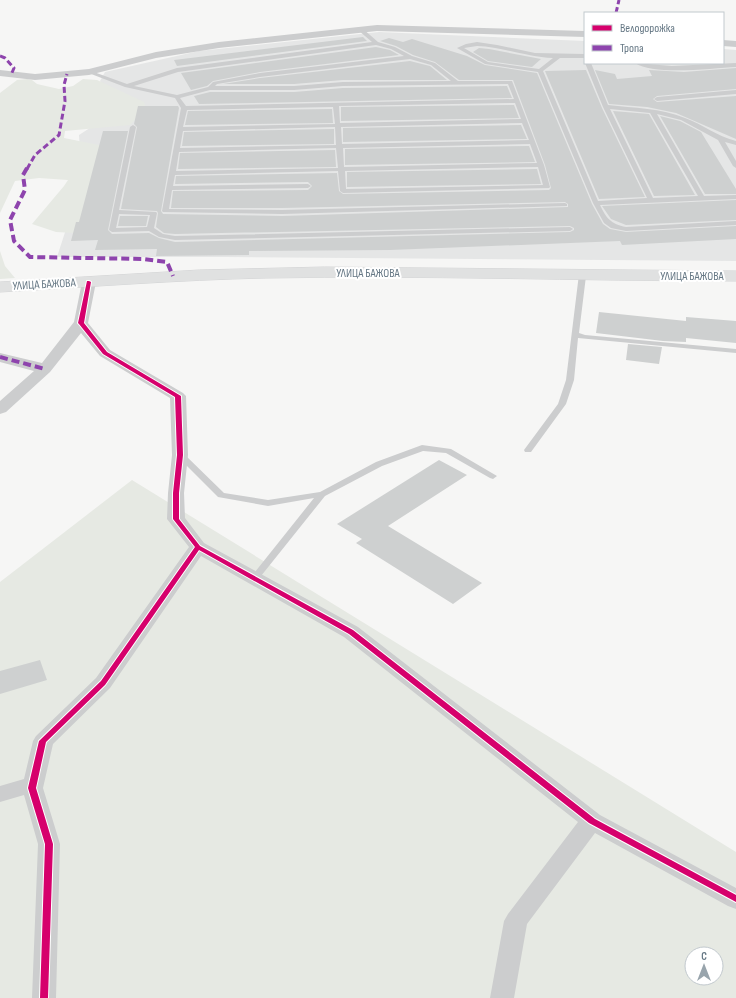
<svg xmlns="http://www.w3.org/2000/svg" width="736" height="998" font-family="'Sofia Sans Condensed',sans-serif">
	<rect width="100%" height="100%" fill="#f6f6f5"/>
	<!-- built -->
	<path fill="#e5e6e6" d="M 379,32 L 585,41 L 585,63 L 723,63 L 723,49 L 736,50 L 736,261 L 225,257 L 57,257 L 82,180 L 79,135 L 116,111 L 100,81 L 105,72 L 199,51 Z"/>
	<!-- green -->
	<path fill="#e6e9e3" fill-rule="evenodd" d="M 27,79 L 32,80 L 37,84 L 59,89 L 73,86 L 83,79 L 97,80 L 144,102 L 146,109 L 130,125 L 65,131 L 64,138 L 104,146 L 84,213 L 75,233 L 56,232 L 32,224 L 64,186 L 68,180 L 39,178 L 15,181 L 0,213 L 0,93 L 17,80 Z
		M 0,251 L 5,266 L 15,278 L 0,279 Z
		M 132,480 L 736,852 L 736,998 L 0,998 L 0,582 ZM 692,954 L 716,954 L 716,978 L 692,978 Z"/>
	<!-- building -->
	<path fill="#ced0d0" d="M 363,37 L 367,41 L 177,66 L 174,60 Z
		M 389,38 L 403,42 L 412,39 L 467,56 L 485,65 L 537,73 L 592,204 L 603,224 L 610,229 L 626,232 L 736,226 L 736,239 L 622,245 L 620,241 L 390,250 L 249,251 L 249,255 L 156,256 L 157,249 L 95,250 L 98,240 L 71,241 L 76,222 L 79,222 L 103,131 L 128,131 L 108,230 L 112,234 L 149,233 L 159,238 L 175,242 L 570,232 L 574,230 L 574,228 L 570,226 L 175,234 L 164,233 L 156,227 L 158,213 L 157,211 L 121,209 L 137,127 L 134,124 L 138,106 L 178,106 L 179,108 L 161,211 L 163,214 L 282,216 L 568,207 L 568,204 L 565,202 L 282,208 L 171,208 L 173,191 L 308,190 L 312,186 L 308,182 L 175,184 L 176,176 L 337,173 L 339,191 L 343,194 L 549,190 L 551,188 L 545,165 L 513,80 L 459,80 L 435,62 L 413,55 L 396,46 L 380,41 Z
		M 376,47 L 390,50 L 399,55 L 260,72 L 213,81 L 207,86 L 191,90 L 181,73 Z
		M 479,48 L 489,49 L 541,59 L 532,67 L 488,61 L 473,52 Z
		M 410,61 L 430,66 L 447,80 L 343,80 L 294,84 L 223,84 L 260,78 Z
		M 736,68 L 736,89 L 657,96 L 653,99 L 657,102 L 736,96 L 736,139 L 676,113 L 647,107 L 609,104 L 595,70 L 615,74 L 617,79 L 652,76 L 649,70 L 684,72 Z
		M 586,70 L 602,108 L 645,197 L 599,199 L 545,71 Z
		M 507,86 L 512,98 L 199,104 L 194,96 L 210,92 L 294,92 L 343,88 Z
		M 514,105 L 519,118 L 341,121 L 341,107 Z
		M 332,109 L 333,123 L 185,125 L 188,111 Z
		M 613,111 L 649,114 L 695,195 L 654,196 Z
		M 660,116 L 680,121 L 701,132 L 736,189 L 736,194 L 705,194 Z
		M 521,125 L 527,139 L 343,142 L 343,128 Z
		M 334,129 L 334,144 L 182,146 L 184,132 Z
		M 529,146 L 535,162 L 345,165 L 345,149 Z
		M 335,150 L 336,167 L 178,169 L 180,153 Z
		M 537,169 L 541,184 L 347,187 L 347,172 Z
		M 736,200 L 736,220 L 626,225 L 611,219 L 602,206 Z
		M 120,216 L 148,216 L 146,226 L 118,226 Z
		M 599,312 L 686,321 L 686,317 L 736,321 L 736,343 L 686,338 L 686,342 L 663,341 L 596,333 Z
		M 628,344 L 662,347 L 659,364 L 626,360 Z
		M 439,460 L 467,475 L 388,526 L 482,583 L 453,604 L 356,543 L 362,539 L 337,524 Z
		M 40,660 L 47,680 L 0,694 L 0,671 Z"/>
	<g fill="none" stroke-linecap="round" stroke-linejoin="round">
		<defs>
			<path id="trunk" d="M 325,267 L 736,271 L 736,281 C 579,281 423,275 266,278 C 177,280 89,287 0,292 L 0,282 L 199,270 Z"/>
		</defs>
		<!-- trunk casing -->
		<use href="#trunk" stroke="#d3d4d5" stroke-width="1"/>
		<!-- service -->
		<path fill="#cccdce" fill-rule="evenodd" d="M 358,28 L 362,28 L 378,42 L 395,47 L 412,56 L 435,63 L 458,81 L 512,81 L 544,165 L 550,187 L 549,188 L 343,193 L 340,191 L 338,171 L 175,175 L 173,186 L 308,184 L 311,186 L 308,188 L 172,190 L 169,209 L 282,210 L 565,203 L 567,204 L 567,206 L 282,214 L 163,212 L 162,211 L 181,108 L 175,98 L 125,87 L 86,72 L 91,71 L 127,84 L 177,68 L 372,42 L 358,30 ZM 376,45 L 391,49 L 404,56 L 260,73 L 213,82 L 208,87 L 177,95 L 134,86 L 178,72 ZM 410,59 L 431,65 L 451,81 L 343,82 L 294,86 L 215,86 L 217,84 L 260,77 ZM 508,84 L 514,99 L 186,106 L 180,98 L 210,90 L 294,90 L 343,86 ZM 515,103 L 521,119 L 340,123 L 339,106 ZM 333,107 L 335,124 L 183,127 L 187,110 ZM 522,123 L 529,140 L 342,144 L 341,127 ZM 335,127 L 336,145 L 180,148 L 183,131 ZM 530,144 L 537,163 L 344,167 L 343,148 ZM 336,148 L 338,168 L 176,171 L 179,152 ZM 538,167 L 543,185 L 346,189 L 345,171 Z
			M 477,42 L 497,45 L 535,53 L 585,54 L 585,58 L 560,58 L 543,71 L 598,201 L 647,198 L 603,107 L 585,63 L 591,63 L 608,105 C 634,108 661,108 685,118 C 704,125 716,136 736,141 L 736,145 L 725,142 L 736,161 L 736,168 L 733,166 L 718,140 L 681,120 L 657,114 L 704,196 L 736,195 L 736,199 L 600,205 C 606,218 611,224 626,227 L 736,221 L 736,225 L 626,231 L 611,228 L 604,223 L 593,203 L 538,72 L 485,64 L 457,48 L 466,44 ZM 477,46 C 503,47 527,57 553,58 L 539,69 L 488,62 L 464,48 ZM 610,109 L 650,113 L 698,196 L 653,198 Z
			M 635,63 L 672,66 L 736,63 L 736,67 C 713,68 654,76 635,63 Z
			M 736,90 L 736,94 L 657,101 L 654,99 L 657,97 Z
			M 133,125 L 136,127 L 119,210 L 156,212 L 157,213 L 154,228 L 163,234 L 175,236 L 570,227 L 573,229 L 570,231 L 175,240 L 159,237 L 149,231 L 112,232 L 109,230 L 130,127 ZM 119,214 L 150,215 L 147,227 L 116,228 Z
			M 579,274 L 582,274 L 586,276 L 579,333 L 585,335 L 736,349 L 736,353 L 578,338 L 574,380 L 566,404 L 531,452 L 525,452 L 524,450 L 558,404 L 566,380 Z
			M 422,445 L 451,449 L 497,476 L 493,479 L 490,478 L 446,453 L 423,451 L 382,466 L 325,496 L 257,581 L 251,581 L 249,579 L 251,577 L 314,498 L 268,506 L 218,497 L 176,455 L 180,452 L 183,453 L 224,493 L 268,500 L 320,492 L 376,462 Z"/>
		<!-- minor -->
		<path fill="#cccdce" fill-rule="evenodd" d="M 377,25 L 585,31 L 585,37 L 377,31 L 219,48 L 156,58 L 89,75 L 35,80 L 0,76 L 0,70 L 35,74 L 89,69 L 156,52 L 219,42 Z
			M 723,40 L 736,41 L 736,47 L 723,46 Z
			M 89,278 L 94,279 L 96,282 L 88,323 L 110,350 L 183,393 L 186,396 L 188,455 L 184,493 L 185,518 L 204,543 L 358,627 L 600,815 L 736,888 L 736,909 L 728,906 L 595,833 L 527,924 L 514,998 L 490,998 L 504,921 L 508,914 L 578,822 L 344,637 L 201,556 L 110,688 L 53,744 L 43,788 L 60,844 L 56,998 L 32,998 L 38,844 L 24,795 L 0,802 L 0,786 L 24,779 L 33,741 L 36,736 L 96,678 L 189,547 L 167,519 L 168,493 L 172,455 L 170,398 L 100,356 L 81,333 L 50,372 L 6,412 L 0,414 L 0,401 L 34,371 L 0,362 L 0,353 L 42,363 L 74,322 L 82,282 L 84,279 Z"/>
		<!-- trunk -->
		<use href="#trunk" fill="#e0e1e1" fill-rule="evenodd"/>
		<!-- quiet-far1 -->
		<path stroke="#8e44ad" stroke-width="3" stroke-dasharray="6 3" stroke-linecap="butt" d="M 616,13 L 619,0
			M 0,56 L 5,58 L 14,68 L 11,75
			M 27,169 L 35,155 L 59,135 L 65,101 L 64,85 L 67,74"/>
		<!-- quiet -->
		<path stroke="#8e44ad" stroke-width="4" stroke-dasharray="8 4" stroke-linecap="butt" d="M 27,168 L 23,175 L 25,190 L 10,220 L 14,241 L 30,257 L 143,259 L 167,262 L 173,276
			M 0,357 L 45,369"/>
		<defs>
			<path id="cycleway" d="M 87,281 L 89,281 L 91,282 L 84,323 L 107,352 L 181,396 L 183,455 L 179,493 L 179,519 L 200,546 L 353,630 L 595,819 L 736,895 L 736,902 L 589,823 L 349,634 L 199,550 L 105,685 L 46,742 L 36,788 L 53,844 L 48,998 L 40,998 L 45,844 L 28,788 L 39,741 L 101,681 L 195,547 L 173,519 L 173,493 L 177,455 L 175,397 L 103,354 L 79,324 L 78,323 Z"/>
		</defs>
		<!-- cycleway casing -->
		<use href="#cycleway" stroke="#fff" stroke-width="2"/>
		<!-- cycleway -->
		<use href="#cycleway" fill="#d6006c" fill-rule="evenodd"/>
	</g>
	<g text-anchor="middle" stroke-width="4" stroke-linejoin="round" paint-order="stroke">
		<!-- street labels -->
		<g font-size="12" fill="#667885" stroke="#fff">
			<text x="368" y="277">УЛИЦА БАЖОВА</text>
			<text x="692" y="280">УЛИЦА БАЖОВА</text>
			<text transform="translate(44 284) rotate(-3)" y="4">УЛИЦА БАЖОВА</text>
		</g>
	</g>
	<!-- legend -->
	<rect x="584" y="12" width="140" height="52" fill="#ffffff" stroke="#c2c9ce"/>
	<rect x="592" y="25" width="20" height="6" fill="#d6006c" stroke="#c2c9ce"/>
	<text x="620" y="32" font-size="12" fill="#667885">Велодорожка</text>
	<rect x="592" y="45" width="20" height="6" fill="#8e44ad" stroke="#c2c9ce"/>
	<text x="620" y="52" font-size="12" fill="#667885">Тропа</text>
	<!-- north arrow -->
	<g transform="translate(704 966)"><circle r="19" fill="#ffffff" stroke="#c2c9ce"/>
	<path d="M0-3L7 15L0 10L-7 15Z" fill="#98a4ac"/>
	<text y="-6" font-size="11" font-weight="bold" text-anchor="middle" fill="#667885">С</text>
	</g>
</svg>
